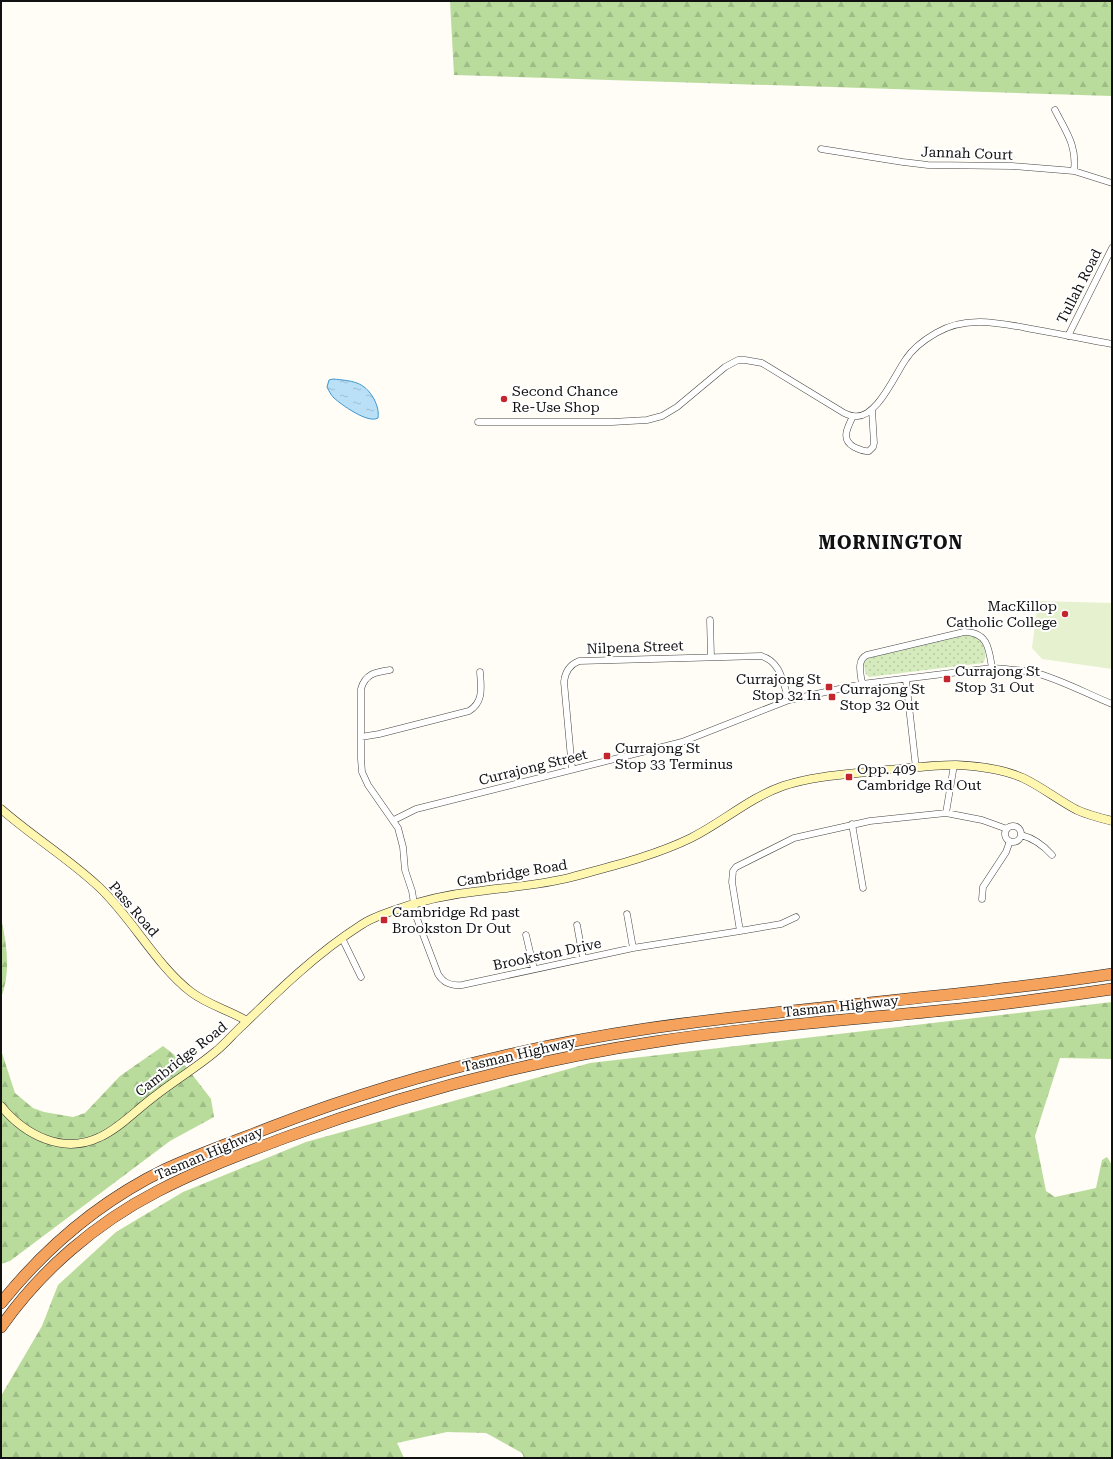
<svg xmlns="http://www.w3.org/2000/svg" width="1113" height="1459" font-family="'Roboto Serif',serif">
	<defs>
		<pattern id="grass-dots" width="8" height="8" patternUnits="userSpaceOnUse"><rect width="8" height="8" fill="#d5ebbd"/><path d="M2 2h.1M6 6h.1" fill="none" stroke="#b6c8a1" stroke-width="1.8" stroke-linecap="round"/></pattern>
		<pattern id="forest-firs" width="22" height="20" patternUnits="userSpaceOnUse"><rect width="22" height="20" fill="#b9dc9c"/><path d="M5 1l3.5 6h-7zM16 11l3.5 6h-7z" fill="#9ebc85"/></pattern>
		<pattern id="water-ripples" width="26" height="14" patternUnits="userSpaceOnUse"><rect width="26" height="14" fill="#b9e0f7"/><path d="M2 4q2-2 4 0t4 0M15 11q2-2 4 0t4 0" fill="none" stroke="#9ebfd3"/></pattern>
	</defs>
	<rect width="100%" height="100%" fill="#fffdf5"/>
	<!-- grass -->
	<path fill="url(#grass-dots)" d="M 967,635 C 972,636 976,637 979,640 C 985,645 988,657 983,663 L 869,677 L 865,673 L 864,662 L 869,658 Z"/>
	<!-- forest -->
	<path fill="url(#forest-firs)" d="M 450,1 L 1112,1 L 1112,96 L 454,75 Z
		M 1,918 C 7,945 11,972 1,998 Z
		M 1112,1002 L 1112,1059 L 1060,1058 L 1035,1136 L 1046,1191 L 1055,1197 L 1096,1188 L 1102,1160 L 1107,1157 L 1112,1165 L 1112,1458 L 524,1458 L 522,1453 L 486,1433 L 447,1432 L 397,1443 L 404,1458 L 1,1458 L 1,1396 L 42,1326 L 58,1285 L 116,1232 L 183,1192 L 306,1142 L 590,1063 Z
		M 163,1046 L 181,1060 L 211,1099 L 214,1117 L 170,1141 L 10,1261 L 1,1264 L 1,1050 L 15,1093 L 33,1108 L 44,1112 L 73,1117 L 85,1113 L 120,1076 Z"/>
	<!-- pitch -->
	<path fill="#e6f2cf" d="M 1038,601 L 1112,603 L 1112,669 L 1042,659 L 1032,648 Z"/>
	<!-- water -->
	<path fill="url(#water-ripples)" stroke="#3f96cf" d="M 333,379 C 352,381 364,381 374,399 C 377,405 379,411 378,418 C 368,424 342,405 334,398 C 331,395 329,391 327,387 L 329,380 Z"/>
	<g fill="none" stroke-linecap="round" stroke-linejoin="round">
		<defs>
			<path id="minor" d="M 1055,110 C 1066,132 1077,145 1074,171
				M 821,149 L 903,162 L 928,165 L 1012,166 L 1074,171 L 1112,183
				M 1068,336 L 1112,248
				M 853,416 C 848,427 840,439 854,447 C 859,449 863,452 869,451 L 873,447 L 874,443 L 872,410
				M 478,422 L 612,422 L 647,420 L 662,416 L 677,407 L 725,367 L 738,360 L 745,360 L 762,363 L 844,413 C 847,414 850,416 853,416 C 876,421 895,374 906,359 C 913,348 924,340 936,333 C 969,313 1007,325 1043,331 C 1066,335 1089,340 1112,344
				M 710,620 L 711,657
				M 390,670 C 375,672 365,674 361,689 L 361,759 L 362,772 L 368,785 L 398,828 L 403,847 L 405,870 L 412,891 L 416,916 L 438,974 C 444,984 452,986 462,985 L 633,948 L 740,931
				M 906,680 L 916,768
				M 862,684 C 861,675 856,660 867,655 L 964,632 C 988,632 989,649 992,668
				M 361,737 L 379,734 L 469,711 C 484,702 481,687 480,672
				M 572,769 L 564,682 C 565,672 569,665 579,661 L 761,656 C 781,661 783,684 789,700
				M 946,813 L 954,765
				M 394,820 L 416,809 L 682,742 L 789,700 L 862,684 L 992,668 C 1006,669 1019,670 1032,672 C 1058,678 1087,694 1112,704
				M 852,824 L 863,888
				M1005 834a8 8 0 1 1 16 0a8 8 0 1 1-16 0Z
				M 1021,835 C 1033,838 1044,846 1052,855
				M 982,899 L 983,887 L 1006,852 L 1010,841
				M 627,914 L 633,948
				M 796,917 L 781,924 L 740,931 L 732,882 L 733,871 L 736,867 L 794,838 L 870,821 L 946,813 L 982,820 L 1007,829
				M 577,925 L 583,958
				M 526,935 L 534,969
				M 342,938 L 361,977"/>
			<path id="secondary" d="M 1,809 C 33,837 68,858 99,887 C 132,918 156,965 191,992 C 208,1005 229,1010 247,1021
				M 1,1106 C 25,1135 63,1155 100,1137 C 120,1128 137,1109 155,1096 C 175,1080 196,1068 215,1052 C 225,1044 233,1034 242,1026 C 279,990 317,953 361,925 C 371,918 384,914 395,910 C 422,900 451,894 480,891 C 511,887 542,885 572,877 C 612,866 654,856 691,838 C 723,822 749,798 783,786 C 816,775 853,774 887,770 C 910,768 933,765 956,765 C 978,766 1003,769 1023,778 C 1042,787 1058,800 1077,810 C 1088,815 1100,818 1112,821"/>
			<path id="motorway" d="M 1,1303 C 46,1247 102,1200 166,1169 C 200,1153 236,1141 271,1127 C 391,1081 518,1048 645,1029 C 800,1006 957,998 1112,974
				M 1,1327 C 41,1270 96,1223 158,1191 C 198,1170 242,1154 284,1138 C 404,1094 529,1061 654,1042 C 751,1027 849,1020 946,1010 C 1002,1005 1057,997 1112,989"/>
		</defs>
		<!-- minor casing -->
		<use href="#minor" stroke="#444" stroke-width="7"/>
		<!-- secondary casing -->
		<use href="#secondary" stroke="#333" stroke-width="9"/>
		<!-- motorway casing -->
		<use href="#motorway" stroke="#222" stroke-width="12"/>
		<!-- minor -->
		<use href="#minor" stroke="#fff" stroke-width="6"/>
		<!-- secondary -->
		<use href="#secondary" stroke="#fff6b0" stroke-width="8"/>
		<!-- motorway -->
		<use href="#motorway" stroke="#f5a25d" stroke-width="11"/>
	</g>
	<!-- markers -->
	<g fill="#c4262e" stroke="#fff" stroke-width="1.5">
		<circle cx="504" cy="399" r="4"/>
		<circle cx="1065" cy="614" r="4"/>
		<rect x="943" y="675" width="8" height="8" rx="2"/>
		<rect x="825" y="683" width="8" height="8" rx="2"/>
		<rect x="828" y="693" width="8" height="8" rx="2"/>
		<rect x="603" y="752" width="8" height="8" rx="2"/>
		<rect x="845" y="773" width="8" height="8" rx="2"/>
		<rect x="380" y="916" width="8" height="8" rx="2"/>
	</g>
	<g text-anchor="middle" stroke-width="4" stroke-linejoin="round" paint-order="stroke">
		<!-- street labels -->
		<g font-size="14" fill="#111" stroke="#fff">
			<text transform="translate(967 153) rotate(2)" y="5">Jannah Court</text>
			<text transform="translate(1079 286) rotate(-63)" y="5">Tullah Road</text>
			<text transform="translate(635 647) rotate(-2)" y="5">Nilpena Street</text>
			<text transform="translate(533 767) rotate(-14)" y="5">Currajong Street</text>
			<text transform="translate(512 873) rotate(-9)" y="5">Cambridge Road</text>
			<text transform="translate(134 909) rotate(49)" y="5">Pass Road</text>
			<text transform="translate(547 954) rotate(-12)" y="5">Brookston Drive</text>
			<text transform="translate(841 1006) rotate(-6)" y="5">Tasman Highway</text>
			<text transform="translate(519 1054) rotate(-13)" y="5">Tasman Highway</text>
			<text transform="translate(181 1059) rotate(-38)" y="5">Cambridge Road</text>
			<text transform="translate(209 1153) rotate(-23)" y="5">Tasman Highway</text>
		</g>
		<!-- poi labels -->
		<g font-size="14" fill="#111" stroke="#fff" text-anchor="start">
			<text x="512" y="396">Second Chance<tspan x="512" dy="16">Re-Use Shop</tspan></text>
			<text x="1057" y="611" text-anchor="end">MacKillop<tspan x="1057" dy="16">Catholic College</tspan></text>
			<text x="955" y="676">Currajong St<tspan x="955" dy="16">Stop 31 Out</tspan></text>
			<text x="821" y="684" text-anchor="end">Currajong St<tspan x="821" dy="16">Stop 32 In</tspan></text>
			<text x="840" y="694">Currajong St<tspan x="840" dy="16">Stop 32 Out</tspan></text>
			<text x="615" y="753">Currajong St<tspan x="615" dy="16">Stop 33 Terminus</tspan></text>
			<text x="857" y="774">Opp. 409<tspan x="857" dy="16">Cambridge Rd Out</tspan></text>
			<text x="392" y="917">Cambridge Rd past<tspan x="392" dy="16">Brookston Dr Out</tspan></text>
		</g>
		<!-- district labels -->
		<g font-size="18" font-weight="bold" letter-spacing="1" fill="#111" stroke="#fff">
			<text x="891" y="549">MORNINGTON</text>
		</g>
	</g>
	<!-- border -->
	<rect width="1113" height="1459" fill="none" stroke="#111111" stroke-width="4"/>
</svg>
